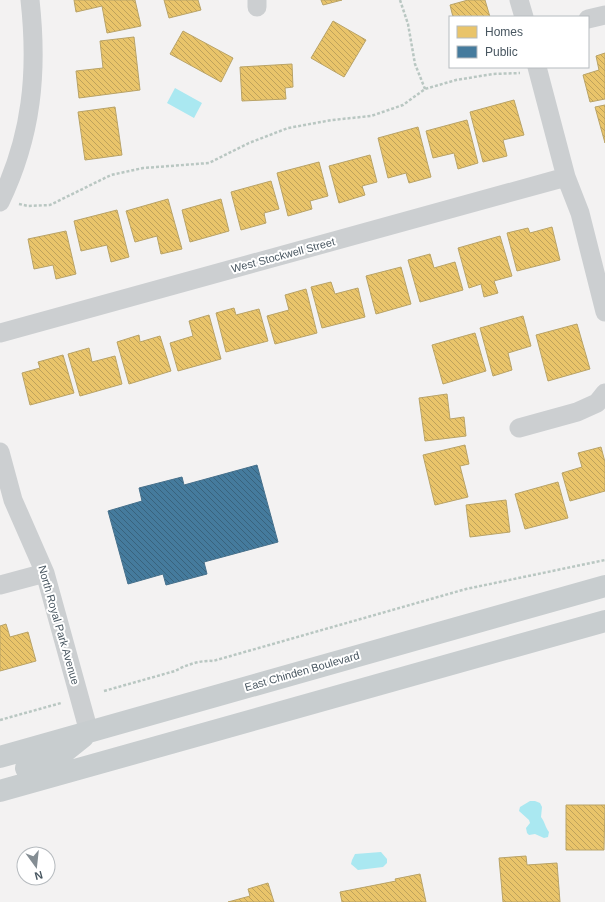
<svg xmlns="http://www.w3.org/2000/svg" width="605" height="902" font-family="Arial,sans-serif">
	<defs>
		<pattern id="homes-back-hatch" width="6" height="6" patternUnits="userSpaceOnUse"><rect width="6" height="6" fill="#e9c46a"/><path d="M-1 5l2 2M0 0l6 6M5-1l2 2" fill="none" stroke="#bfa25b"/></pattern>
		<pattern id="public-back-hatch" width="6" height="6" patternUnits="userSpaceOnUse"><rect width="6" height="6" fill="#457b9d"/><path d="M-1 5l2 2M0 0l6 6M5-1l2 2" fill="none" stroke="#39637d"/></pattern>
	</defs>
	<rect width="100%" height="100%" fill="#f3f2f2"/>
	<!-- water -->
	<path fill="#aae8f1" d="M 175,88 L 202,103 L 194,118 L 167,103 Z
		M 530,801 L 535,801 L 540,803 L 542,807 L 541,817 C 545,822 545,827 549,832 L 548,837 L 544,838 L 535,834 L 529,835 L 527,833 L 526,828 L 530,823 L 529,820 L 519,811 L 520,807 Z
		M 381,852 L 387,859 L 387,863 L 383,867 L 358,870 L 351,864 L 352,860 L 355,854 Z"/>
	<!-- homes -->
	<path fill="url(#homes-back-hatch)" stroke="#b9a367" d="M 74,0 L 135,0 L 141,26 L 107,33 L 102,6 L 76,12 Z
		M 164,0 L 198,0 L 201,10 L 169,18 Z
		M 321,0 L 342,0 L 323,5 Z
		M 468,0 L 485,0 L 490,17 L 453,17 L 450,5 Z
		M 333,21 L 366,40 L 344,77 L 311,58 Z
		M 183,31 L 233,58 L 221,82 L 170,54 Z
		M 134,37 L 140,90 L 79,98 L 76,71 L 103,68 L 100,41 Z
		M 605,53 L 605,99 L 590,102 L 583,75 L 599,70 L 596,56 Z
		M 292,64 L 293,87 L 285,88 L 286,99 L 242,101 L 240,67 Z
		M 514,100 L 524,135 L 503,140 L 507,156 L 483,162 L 470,112 Z
		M 605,105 L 605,143 L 595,107 Z
		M 115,107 L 122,155 L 85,160 L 78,112 Z
		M 467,120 L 478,163 L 458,169 L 454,153 L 433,158 L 426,131 Z
		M 418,127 L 431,177 L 409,183 L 406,173 L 388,178 L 378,138 Z
		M 370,155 L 377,182 L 362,186 L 365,195 L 339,203 L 329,166 Z
		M 319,162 L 328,196 L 310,201 L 312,209 L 288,216 L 277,173 Z
		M 271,181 L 279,209 L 264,213 L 266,223 L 241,230 L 231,192 Z
		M 168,199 L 182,249 L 161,254 L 157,236 L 135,242 L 126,211 Z
		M 221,199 L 229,231 L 190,242 L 182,210 Z
		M 117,210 L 129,257 L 111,262 L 107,245 L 81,251 L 74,221 Z
		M 552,227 L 560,260 L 517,271 L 507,233 L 528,228 L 530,233 Z
		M 66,231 L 76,274 L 56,279 L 53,265 L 34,269 L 28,239 Z
		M 500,236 L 512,276 L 494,281 L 498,293 L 484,297 L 481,284 L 469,288 L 458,248 Z
		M 430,254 L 434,268 L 455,262 L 463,290 L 420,302 L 408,260 Z
		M 401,267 L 411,304 L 376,314 L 366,276 Z
		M 331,282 L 335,294 L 358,288 L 365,317 L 322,328 L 311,287 Z
		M 306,289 L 317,333 L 275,344 L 267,316 L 289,310 L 285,295 Z
		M 234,308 L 236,315 L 259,309 L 268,341 L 226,352 L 216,313 Z
		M 209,315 L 221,359 L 178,371 L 170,343 L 193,336 L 189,321 Z
		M 523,316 L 531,346 L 508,353 L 512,370 L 493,376 L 480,328 Z
		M 577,324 L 590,369 L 548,381 L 536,335 Z
		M 475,333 L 486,371 L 443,384 L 432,345 Z
		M 139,335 L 140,342 L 160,336 L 171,371 L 129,384 L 117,342 Z
		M 89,348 L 92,362 L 115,356 L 122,384 L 80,396 L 68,354 Z
		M 63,355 L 74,393 L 30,405 L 22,373 L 40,368 L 38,362 Z
		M 447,394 L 450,419 L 464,417 L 466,436 L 425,441 L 419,398 Z
		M 465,445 L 469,464 L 460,466 L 468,497 L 435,505 L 423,455 Z
		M 601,447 L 605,462 L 605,491 L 570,501 L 562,473 L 582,467 L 578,453 Z
		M 558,482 L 568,518 L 525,529 L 515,494 Z
		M 506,500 L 510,532 L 470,537 L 466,505 Z
		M 6,624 L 10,637 L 28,632 L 36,661 L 0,671 L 0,626 Z
		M 566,805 L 605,805 L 604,850 L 566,850 Z
		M 526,856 L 527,865 L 557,863 L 560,902 L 503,902 L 499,858 Z
		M 420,874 L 426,902 L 342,902 L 340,892 L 396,881 L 395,879 Z
		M 268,883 L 274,902 L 228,902 L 250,896 L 248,889 Z"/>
	<!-- public -->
	<path fill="url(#public-back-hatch)" stroke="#46708b" d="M 257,465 L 278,542 L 204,562 L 207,574 L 166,585 L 163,574 L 128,584 L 108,511 L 142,501 L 139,488 L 182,477 L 184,485 Z"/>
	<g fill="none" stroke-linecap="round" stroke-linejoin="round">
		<!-- path -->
		<path stroke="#b9c7c2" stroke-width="2.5" stroke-dasharray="3 2" stroke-linecap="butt" d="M 400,0 L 408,24 L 415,64 L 425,89
			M 19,204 L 28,206 L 50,205 L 111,175 L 143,168 L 209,163 L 249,143 L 288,128 L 332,120 L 371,116 L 403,105 L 425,89 L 456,80 L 493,74 L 520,73
			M 104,691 L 175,671 C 186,665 200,660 213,661 L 466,589 L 605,560
			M 0,720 L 61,703"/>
		<!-- minor -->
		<path stroke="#cccfd1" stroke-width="19" d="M 257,0 L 257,7
			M 519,0 L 524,17
			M 588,19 L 605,15
			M 537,67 L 566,177 L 580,213 L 605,312
			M 0,202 C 32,136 38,72 30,0
			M 0,333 L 566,177
			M 519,428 L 577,412 L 597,403 L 605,393
			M 0,452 L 13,500 L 45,573 L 89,732
			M 0,585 L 45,573"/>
		<!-- major -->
		<path stroke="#c8cdcf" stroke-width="22" d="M 0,757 L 605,586
			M 26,768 L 53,761 L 83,737
			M 0,791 L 605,621"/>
	</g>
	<g text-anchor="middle" stroke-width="4" stroke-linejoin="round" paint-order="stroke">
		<!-- street labels -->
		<g font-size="11" fill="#485660" stroke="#fff">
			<text transform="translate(283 255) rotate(-15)" y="4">West Stockwell Street</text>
			<text transform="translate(59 625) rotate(74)" y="4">North Royal Park Avenue</text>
			<text transform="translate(302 671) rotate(-16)" y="4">East Chinden Boulevard</text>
		</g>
	</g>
	<!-- legend -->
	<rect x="449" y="16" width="140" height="52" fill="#ffffff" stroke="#b6bbbf"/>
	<rect x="457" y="26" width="20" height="12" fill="#e9c46a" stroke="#b6bbbf"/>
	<text x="485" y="36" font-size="12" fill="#485660">Homes</text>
	<rect x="457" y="46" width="20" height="12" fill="#457b9d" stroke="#b6bbbf"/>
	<text x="485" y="56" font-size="12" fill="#485660">Public</text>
	<!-- north arrow -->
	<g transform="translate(36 866) rotate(165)"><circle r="19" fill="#ffffff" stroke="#b6bbbf"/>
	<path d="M0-3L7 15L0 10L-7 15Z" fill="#848d93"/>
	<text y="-6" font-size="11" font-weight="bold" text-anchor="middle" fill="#485660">N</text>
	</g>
</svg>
